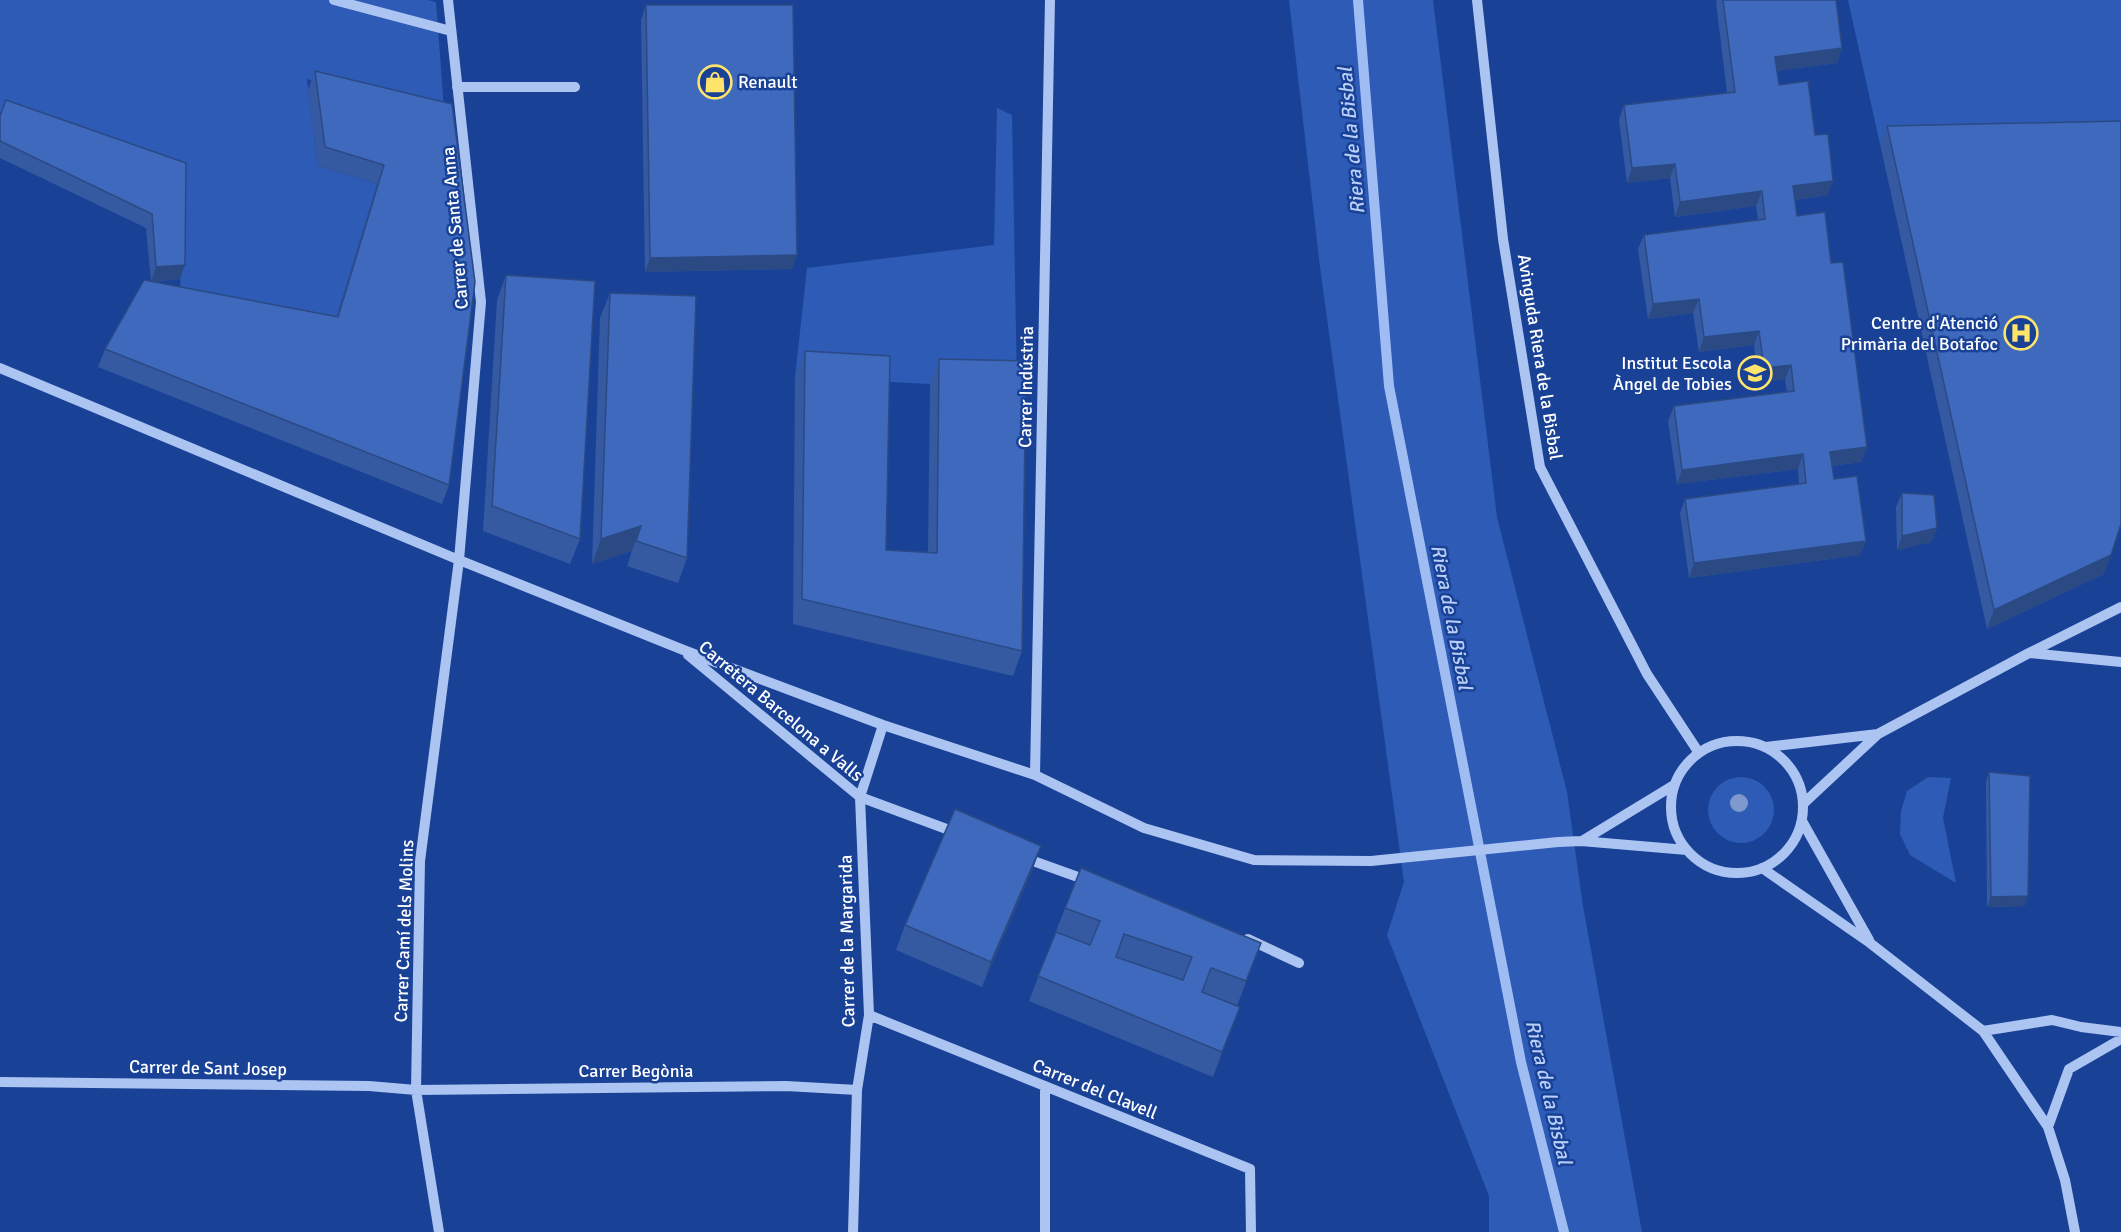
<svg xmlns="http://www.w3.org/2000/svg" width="2121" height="1232" font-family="Signika,sans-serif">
	<rect width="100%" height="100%" fill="#194297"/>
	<!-- green -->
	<path fill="#2d5bb5" d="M 0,0 L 428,0 L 436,2 L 445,122 L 307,79 L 318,166 L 377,184 L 331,335 L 182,309 L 180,279 L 181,178 L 0,117 Z
		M 1289,0 L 1433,0 L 1497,517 L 1567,792 L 1583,906 L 1642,1232 L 1489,1232 L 1489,1196 L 1387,935 L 1404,882 L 1320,267 Z
		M 1848,0 L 2121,0 L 2121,140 L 1880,144 Z
		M 997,108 L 1012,115 L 1017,386 L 930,384 L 795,377 L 807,268 L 994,245 Z
		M 1928,777 L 1951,778 L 1943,818 L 1956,883 L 1910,855 L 1900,834 L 1901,811 L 1907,791 Z
		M1708 810a33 33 0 1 1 66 0a33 33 0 1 1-66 0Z"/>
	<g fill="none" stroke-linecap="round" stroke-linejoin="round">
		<!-- stream -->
		<path stroke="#9fbdf3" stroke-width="10" d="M 1358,0 L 1389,386 L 1521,1062 L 1564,1232"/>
		<!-- minor -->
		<path stroke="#acc4f1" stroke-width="10" d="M 334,0 L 451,31
			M 1477,0 L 1503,239 L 1540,467 L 1647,674 L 1699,753
			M 457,87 L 575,87
			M 0,368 L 459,560 L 686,651 L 883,725 L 1035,775 L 1144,828 L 1254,860 L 1371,861 L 1558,842 L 1581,841 L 1687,850
			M 2030,653 L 2121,662
			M 688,655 L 860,797 L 960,834
			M1671 807a66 66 0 1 1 132 0a66 66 0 1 1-132 0Z
			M 1766,747 L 1878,734
			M 1035,775 L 1050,0
			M 1804,803 L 1878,734 L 2029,653 L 2121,607
			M 1802,821 L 1869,940
			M 1582,841 L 1674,785
			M 1022,857 L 1089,881
			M 1762,868 L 1870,943 L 1983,1031 L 2048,1127 L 2065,1180 L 2075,1232
			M 1248,939 L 1299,963
			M 869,1015 L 1250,1169 L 1251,1232
			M 1983,1031 L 2052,1020 L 2081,1027 L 2121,1032
			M 0,1082 L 369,1086 L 416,1090 L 786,1086 L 857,1090
			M 2048,1127 L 2069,1069 L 2121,1039
			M 439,1232 L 416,1090 L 420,861 L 459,560 L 481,302 L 448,0
			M 853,1232 L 857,1090 L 869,1015 L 860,797 L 883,725
			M 1045,1232 L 1045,1086"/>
	</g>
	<!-- trees -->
	<circle fill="#7f99cf" cx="1739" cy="803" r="9"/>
	<!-- wall -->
	<path fill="#355aa2" d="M 1717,0 L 1836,0 L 1842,48 L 1837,63 L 1777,71 L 1779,85 L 1815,135 L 1828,195 L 1795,200 L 1797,216 L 1831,263 L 1867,447 L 1861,462 L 1832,466 L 1834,479 L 1866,541 L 1860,555 L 1689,578 L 1680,513 L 1685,499 L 1799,484 L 1798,469 L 1677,484 L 1668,421 L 1674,406 L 1787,392 L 1785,379 L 1758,383 L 1754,345 L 1699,352 L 1693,313 L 1648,319 L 1638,249 L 1644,235 L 1758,220 L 1756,206 L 1675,217 L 1670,178 L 1627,183 L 1619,120 L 1624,105 L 1727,93 L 1716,2 Z
		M 646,5 L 792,269 L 645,272 L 641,20 Z
		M 315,71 L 452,104 L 449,485 L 442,504 L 98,367 L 105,349 L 151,281 L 146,228 L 0,158 L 0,116 L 186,163 L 185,265 L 180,279 L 154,282 L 337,316 L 377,184 L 318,166 L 308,90 Z
		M 1887,126 L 2104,574 L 1987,629 L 1880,144 Z
		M 506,275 L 580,539 L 570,564 L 483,531 L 497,300 Z
		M 610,293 L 687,558 L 678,583 L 627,566 L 632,551 L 592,564 L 600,318 Z
		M 805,351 L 886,550 L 928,552 L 930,384 L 939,359 L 1022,651 L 1013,676 L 793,624 L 795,377 Z
		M 1902,493 L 1937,528 L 1931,542 L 1897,550 L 1896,507 Z
		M 1989,772 L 2025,906 L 1987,907 L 1986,782 Z
		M 1041,846 L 1032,871 L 982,987 L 896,950 L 905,925 Z
		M 1065,908 L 1252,968 L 1237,1006 L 1240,1007 L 1213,1077 L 1029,1001 Z"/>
	<!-- shaded-wall -->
	<path fill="#2b4a84" d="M 1842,48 L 1837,63 L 1770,72 L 1775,57 Z
		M 1675,164 L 1670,178 L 1627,183 L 1632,168 Z
		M 1833,181 L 1828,195 L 1788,201 L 1793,186 Z
		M 1762,191 L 1756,206 L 1675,217 L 1680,202 Z
		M 797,255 L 792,269 L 645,272 L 650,258 Z
		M 185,265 L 180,279 L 151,282 L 156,267 Z
		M 1699,299 L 1693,313 L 1648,319 L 1653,304 Z
		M 1759,331 L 1754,345 L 1699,352 L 1704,337 Z
		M 1791,365 L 1785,379 L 1758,383 L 1764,368 Z
		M 1867,447 L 1861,462 L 1825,467 L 1830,452 Z
		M 1803,454 L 1798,469 L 1677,484 L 1682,470 Z
		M 641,526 L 632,551 L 592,564 L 601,539 Z
		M 1937,528 L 1931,542 L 1897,550 L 1902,536 Z
		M 1866,541 L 1860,555 L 1689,578 L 1694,563 Z
		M 2111,555 L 2104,574 L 1987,629 L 1994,610 Z
		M 1041,846 L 1032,871 L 982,987 L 991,962 Z
		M 2028,896 L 2025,906 L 1987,907 L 1991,897 Z
		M 1261,943 L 1252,968 L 1237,1006 L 1246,981 Z
		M 1240,1007 L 1231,1032 L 1213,1077 L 1222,1052 Z"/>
	<!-- building -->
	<path fill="#3e69bc" stroke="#2b4a84" stroke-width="1.5" fill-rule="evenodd" d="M 1723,0 L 1836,0 L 1842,48 L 1775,57 L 1779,85 L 1808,81 L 1815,135 L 1828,134 L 1833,181 L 1793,186 L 1797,216 L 1825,212 L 1831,263 L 1843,262 L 1867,447 L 1830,452 L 1834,479 L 1857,476 L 1866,541 L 1694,563 L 1685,499 L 1806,483 L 1803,454 L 1682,470 L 1674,406 L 1794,391 L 1791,365 L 1764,368 L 1759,331 L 1704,337 L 1699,299 L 1653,304 L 1644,235 L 1765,219 L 1762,191 L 1680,202 L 1675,164 L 1632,168 L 1624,105 L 1735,92 Z
		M 646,5 L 793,5 L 797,255 L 650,258 Z
		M 315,71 L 452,104 L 475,282 L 449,485 L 105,349 L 144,280 L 338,317 L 384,165 L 325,147 Z
		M 6,100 L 186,163 L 185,265 L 156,267 L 152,214 L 0,141 L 0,116 Z
		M 2121,121 L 2121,524 L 2111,555 L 1994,610 L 1887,126 Z
		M 506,275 L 595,281 L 580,539 L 492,506 Z
		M 610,293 L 696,296 L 687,558 L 636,541 L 641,526 L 601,539 Z
		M 805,351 L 890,356 L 886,550 L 937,553 L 939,359 L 1026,361 L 1022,651 L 802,599 Z
		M 1902,493 L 1934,495 L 1937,528 L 1902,536 Z
		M 1989,772 L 2030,776 L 2028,896 L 1991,897 Z
		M 955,809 L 1041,846 L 991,962 L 905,925 Z
		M 1081,868 L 1261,943 L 1246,981 L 1211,968 L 1202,992 L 1240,1007 L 1222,1052 L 1038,976 L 1056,932 L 1090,945 L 1100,921 L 1065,908 ZM 1124,934 L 1192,957 L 1183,980 L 1116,957 Z"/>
	<!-- icons -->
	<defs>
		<symbol id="shop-ring" viewBox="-11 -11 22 22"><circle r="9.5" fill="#194297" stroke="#ffe46c" stroke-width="1.5"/><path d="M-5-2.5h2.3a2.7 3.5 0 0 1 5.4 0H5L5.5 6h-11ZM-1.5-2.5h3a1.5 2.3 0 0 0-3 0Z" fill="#ffe46c"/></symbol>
		<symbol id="hospital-ring" viewBox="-11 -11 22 22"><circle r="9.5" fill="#194297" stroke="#ffe46c" stroke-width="1.5"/><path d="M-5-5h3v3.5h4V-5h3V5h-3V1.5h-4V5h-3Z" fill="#ffe46c"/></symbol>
		<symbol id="school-ring" viewBox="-11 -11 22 22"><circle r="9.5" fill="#194297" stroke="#ffe46c" stroke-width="1.5"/><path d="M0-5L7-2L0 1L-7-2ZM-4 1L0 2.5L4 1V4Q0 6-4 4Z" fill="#ffe46c"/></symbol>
	</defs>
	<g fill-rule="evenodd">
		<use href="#shop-ring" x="696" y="63" width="38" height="38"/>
		<use href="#hospital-ring" x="2002" y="314" width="38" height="38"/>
		<use href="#school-ring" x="1736" y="354" width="38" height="38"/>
	</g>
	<g text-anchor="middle" stroke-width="5" stroke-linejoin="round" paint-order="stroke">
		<!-- poi labels -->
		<g font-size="18" fill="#fff" stroke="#194297" text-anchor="end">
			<text x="738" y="88" text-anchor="start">Renault</text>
			<text x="1998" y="329">Centre d'Atenció<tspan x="1998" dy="21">Primària del Botafoc</tspan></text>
			<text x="1732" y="369">Institut Escola<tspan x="1732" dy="21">Àngel de Tobies</tspan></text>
		</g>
		<!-- street labels -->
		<g font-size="18" fill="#fff" stroke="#194297">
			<text transform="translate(455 228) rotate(-95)" y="6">Carrer de Santa Anna</text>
			<text transform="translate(1540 357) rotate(81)" y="6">Avinguda Riera de la Bisbal</text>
			<text transform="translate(1026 387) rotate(-89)" y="6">Carrer Indústria</text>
			<text transform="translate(781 711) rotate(40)" y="6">Carretera Barcelona a Valls</text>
			<text transform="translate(404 931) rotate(-88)" y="6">Carrer Camí dels Molins</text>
			<text transform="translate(847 941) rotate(-91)" y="6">Carrer de la Margarida</text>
			<text transform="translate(208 1068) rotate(1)" y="6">Carrer de Sant Josep</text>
			<text x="636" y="1077">Carrer Begònia</text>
			<text transform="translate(1095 1089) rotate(22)" y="6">Carrer del Clavell</text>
		</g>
		<!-- water labels -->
		<g font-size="20" font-style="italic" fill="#b9cff7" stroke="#194297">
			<text transform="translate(1351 141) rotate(-95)" y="7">Riera de la Bisbal</text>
			<text transform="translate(1452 617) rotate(79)" y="7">Riera de la Bisbal</text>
			<text transform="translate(1549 1092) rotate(77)" y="7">Riera de la Bisbal</text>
		</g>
	</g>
</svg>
